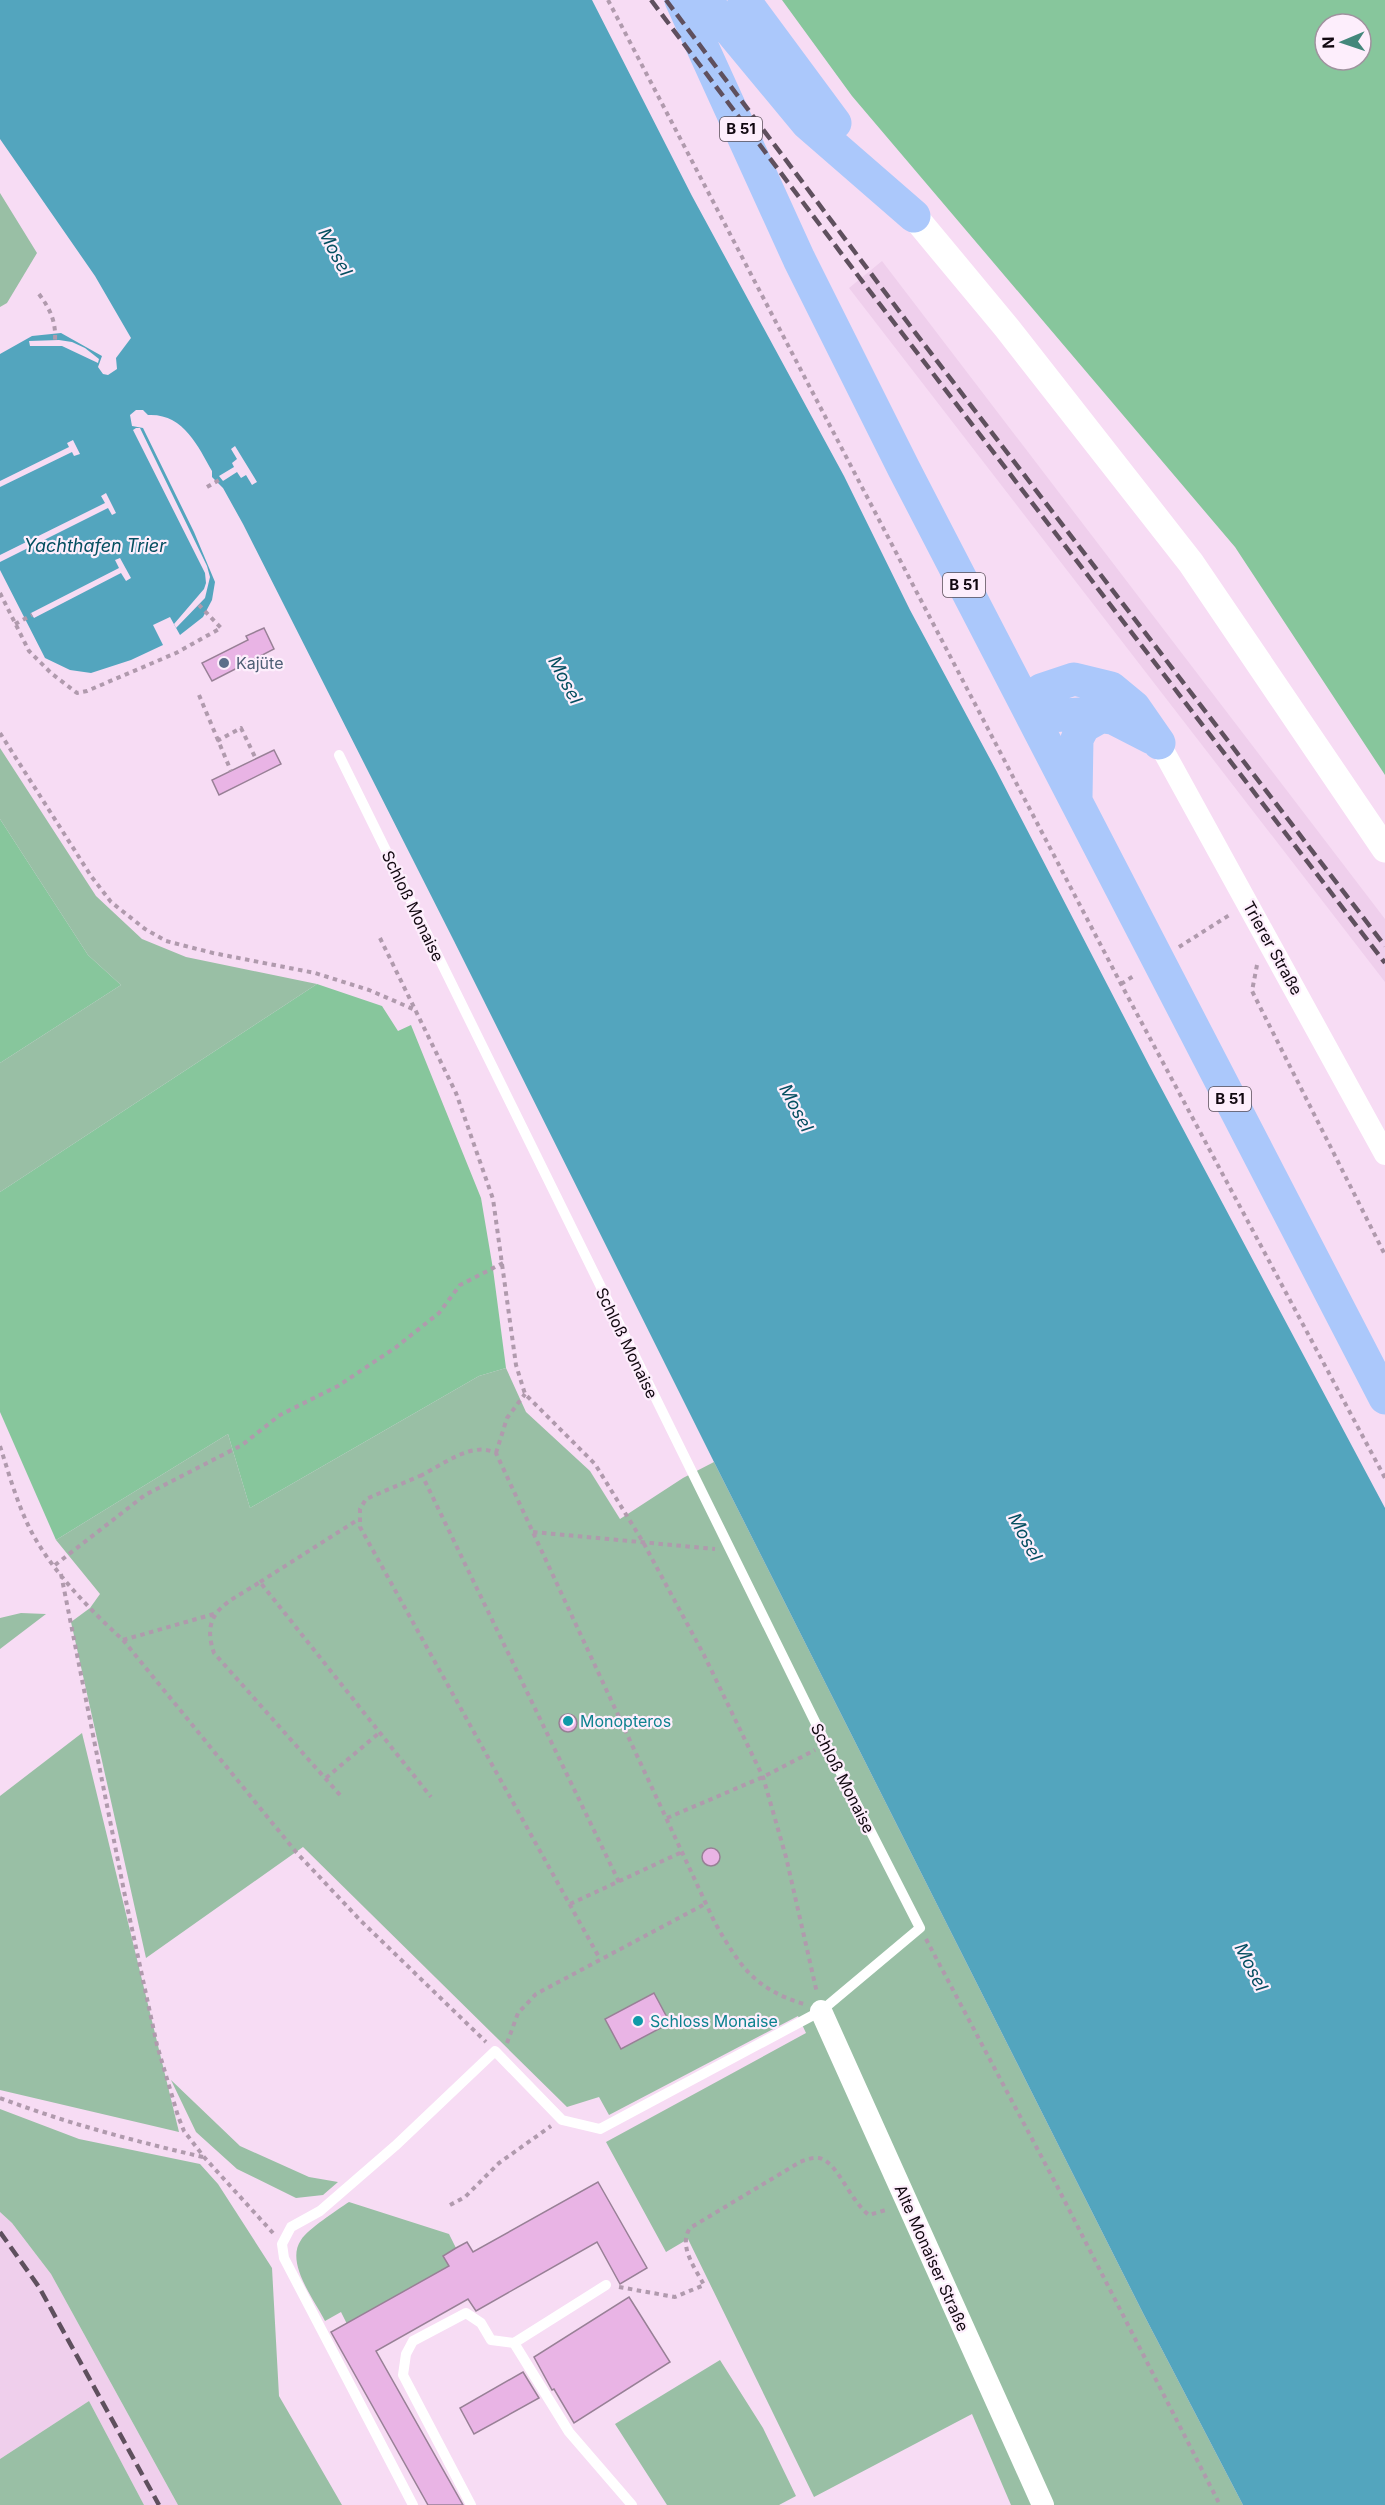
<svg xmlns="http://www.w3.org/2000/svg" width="1385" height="2505" font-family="Inter,sans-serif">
	<rect width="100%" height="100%" fill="#f7dcf4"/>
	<!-- built -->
	<path fill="#efcfec" d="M 882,261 L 1385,919 L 1385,982 L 849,288 Z
		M 0,2212 L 12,2223 L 51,2274 L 178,2505 L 144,2505 L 89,2401 L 0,2459 Z"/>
	<!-- green -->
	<path fill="#99bfa5" d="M 0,193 L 37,253 L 7,303 L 0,307 Z
		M 0,748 L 96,896 L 142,939 L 186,957 L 317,984 L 0,1192 L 0,1063 L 121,985 L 88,955 L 0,819 Z
		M 506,1368 L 526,1412 L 590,1471 L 620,1519 L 683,1478 L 714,1462 L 1144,2315 L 1243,2505 L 1011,2505 L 972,2414 L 814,2497 L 688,2239 L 666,2252 L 606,2142 L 806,2033 L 798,2016 L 609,2115 L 599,2097 L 567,2107 L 303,1847 L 146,1958 L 71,1622 L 90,1608 L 100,1594 L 56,1540 L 228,1434 L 250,1508 L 479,1376 Z
		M 21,1613 L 46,1614 L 0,1649 L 0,1618 Z
		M 82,1733 L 179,2132 L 0,2090 L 0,1796 Z
		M 171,2080 L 240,2146 L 309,2177 L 338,2182 L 323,2195 L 296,2198 L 237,2169 L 196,2132 Z
		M 0,2109 L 79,2139 L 200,2164 L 218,2184 L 272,2268 L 279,2396 L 342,2505 L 178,2505 L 51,2274 L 12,2223 L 0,2212 Z
		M 349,2202 L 449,2234 L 456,2248 L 443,2256 L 449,2266 L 347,2324 L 341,2312 L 325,2321 C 314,2299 285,2263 301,2240 C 308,2229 337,2210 349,2202 Z
		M 720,2360 L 763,2428 L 796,2496 L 779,2505 L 667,2505 L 615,2424 Z
		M 89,2401 L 144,2505 L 0,2505 L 0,2459 Z"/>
	<!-- forest -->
	<path fill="#87c69c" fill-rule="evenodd" d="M 782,0 L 1385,0 L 1385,775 L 1235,547 L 852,96 ZM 1325,24 L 1361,24 L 1361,60 L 1325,60 Z
		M 0,819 L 88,955 L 121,985 L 0,1063 Z
		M 317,984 L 382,1006 L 398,1031 L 411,1025 L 481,1198 L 493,1269 L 506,1368 L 479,1376 L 250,1508 L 228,1434 L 56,1540 L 0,1412 L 0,1192 Z"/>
	<!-- water -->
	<path fill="#53a5be" d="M 0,0 L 592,0 L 692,196 L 844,476 L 910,610 L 996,770 L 1150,1067 L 1385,1508 L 1385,2505 L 1243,2505 L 1144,2315 L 714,1462 L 454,941 L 243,524 L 223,488 L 212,477 L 212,471 C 198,446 183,413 148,415 L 143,410 L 136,410 L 130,415 L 132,426 L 143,428 L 194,532 L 215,582 L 212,600 L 203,617 L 180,635 L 170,617 L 153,625 L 163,645 L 131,660 L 91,673 L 70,670 L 45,658 L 0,570 L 0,354 L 32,336 L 61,333 L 102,356 L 98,367 L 103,374 L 108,375 L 117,369 L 116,358 L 131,338 L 95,276 L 0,139 Z"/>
	<!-- pier -->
	<path fill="#f7dcf4" d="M 59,340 L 72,342 L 85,348 L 99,359 L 98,363 L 62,346 L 30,346 L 29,341 Z
		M 136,428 L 140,428 L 207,566 L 210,577 L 205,598 L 176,628 L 174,624 L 204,589 L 206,583 L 205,573 L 133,430 Z
		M 73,440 L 80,454 L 74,456 L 72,452 L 0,487 L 0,481 L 69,447 L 67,443 Z
		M 235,446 L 257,482 L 252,485 L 246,475 L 241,478 L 237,472 L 223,481 L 219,476 L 234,467 L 232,463 L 237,459 L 231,449 Z
		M 106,493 L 116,513 L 112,515 L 108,508 L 0,562 L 0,555 L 105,503 L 101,496 Z
		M 120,558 L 131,578 L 126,581 L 121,573 L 34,618 L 31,613 L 119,568 L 115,560 Z"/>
	<!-- building -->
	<path fill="#e9b4e5" stroke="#988096" stroke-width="1.5" d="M 264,628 L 274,649 L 212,681 L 202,663 L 248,640 L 246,636 Z
		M 274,750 L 281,764 L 219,795 L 212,780 Z
		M559 1723a9 9 0 1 1 18 0a9 9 0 1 1-18 0Z
		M702 1857a9 9 0 1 1 18 0a9 9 0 1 1-18 0Z
		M 654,1993 L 670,2023 L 621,2049 L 605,2019 Z
		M 598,2182 L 647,2268 L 620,2284 L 597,2242 L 476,2311 L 468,2299 L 376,2351 L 463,2505 L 428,2505 L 331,2332 L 449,2266 L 443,2256 L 456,2248 L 467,2242 L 473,2252 Z
		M 629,2297 L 670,2362 L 574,2423 L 554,2389 L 552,2390 L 534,2357 Z
		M 523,2372 L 539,2398 L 474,2434 L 460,2408 Z"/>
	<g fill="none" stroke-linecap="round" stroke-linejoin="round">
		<!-- path -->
		<path stroke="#b09aad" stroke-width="4" stroke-dasharray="4.5 4.5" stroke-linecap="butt" d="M 608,0 L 1121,984 L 1385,1478
			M 39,294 C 50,309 56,321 55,340
			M 207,487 L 221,479
			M 0,593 L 29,651 L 51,673 L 77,693 L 87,691 L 176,653 L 221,628 L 199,605
			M 15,624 L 32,615
			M 199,695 L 231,771
			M 0,733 L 91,876 L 111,902 L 145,929 L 166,941 L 213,953 L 315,973 L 369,990 L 413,1009
			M 217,741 L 241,728 L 256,759
			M 380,938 L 456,1093 L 493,1199 L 516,1365 L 525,1394 L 595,1464 L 643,1542 L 704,1655 L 763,1777 L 786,1857 L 817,1993
			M 1179,947 L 1231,914
			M 1257,965 L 1252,991 L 1385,1255
			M 1121,984 L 1135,975
			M 0,1446 C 9,1474 17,1503 30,1529 C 51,1570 89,1609 123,1640 L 296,1852 L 360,1920 L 486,2042
			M 496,1453 L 507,1418 L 525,1394
			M 422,1475 L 366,1499 L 360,1509 L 360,1527 L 600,1959
			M 533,1532 L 715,1549
			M 55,1565 L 145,1495 L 242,1445 L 280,1415 L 338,1386 L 395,1348 L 439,1313 L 460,1285 L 503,1263
			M 61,1574 L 126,1901 L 157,2045 L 178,2116 L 184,2131 L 204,2157 L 273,2233
			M 260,1582 L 359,1519
			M 123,1640 L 214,1614
			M 326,1778 L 379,1733
			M 340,1795 L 214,1653 C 199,1610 230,1602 260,1582 L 431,1797
			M 667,1818 L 763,1777 L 815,1750
			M 619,1882 L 422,1475 C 444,1464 472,1441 496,1453 L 715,1923 C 740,1966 754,1989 804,2004
			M 570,1904 L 682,1852
			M 926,1939 L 1057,2186 L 1220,2505
			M 507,2043 L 518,2013 L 536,1994 L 705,1904
			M 0,2098 C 66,2123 134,2141 203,2157
			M 450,2205 L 465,2197 L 499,2163 L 551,2126
			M 619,2287 L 675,2297 L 704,2285 C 695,2268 678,2246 690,2228 L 800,2162 C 805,2160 813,2157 819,2158 C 837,2161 850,2201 869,2215 L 889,2209"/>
		<!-- service -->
		<path stroke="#fff" stroke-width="10" d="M 339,755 L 826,1744 L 920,1928 L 821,2011 L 600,2129 L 562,2120 L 495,2051 L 395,2146 L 320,2211 L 291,2227 L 282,2244 L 284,2258 L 413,2505
			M 606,2285 L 514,2343 L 569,2432 L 632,2505
			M 471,2505 L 403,2375 L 406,2354 L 413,2341 L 466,2313 L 481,2323 L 491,2340 L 514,2343"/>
		<!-- minor -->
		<path stroke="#fff" stroke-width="22" d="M 1159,743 L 1385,1154
			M 821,2011 L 1043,2505"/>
		<!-- tertiary -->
		<path stroke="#fff" stroke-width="27" d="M 914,216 L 1007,328 L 1191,563 L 1385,849"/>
		<!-- primary -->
		<path stroke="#abc8fb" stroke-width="33" d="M 681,0 L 799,259 L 904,469 L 1385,1398
			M 705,0 L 807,123 L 914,216
			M 744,0 L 835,123
			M 1025,701 L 1041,690 L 1074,679 L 1111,688 L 1134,707 L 1159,743
			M 1033,717 L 1080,714 L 1113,718 L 1152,738
			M 1076,797 L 1077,739 L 1084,726 L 1100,717"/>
		<!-- rail -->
		<path stroke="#5f505e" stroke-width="4.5" stroke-dasharray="12 6" stroke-linecap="butt" d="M 651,0 L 859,277 L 1385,963
			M 666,0 L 914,331 L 1385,946
			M 0,2232 L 39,2287 L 159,2505"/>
	</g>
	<!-- markers -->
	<circle fill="#5c6f8a" stroke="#fdeefc" stroke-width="2" cx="224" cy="663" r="6"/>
	<g fill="#0f9aa8" stroke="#fdeefc" stroke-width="2">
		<circle cx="568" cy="1721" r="6"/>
		<circle cx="638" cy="2021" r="6"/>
	</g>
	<g text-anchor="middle" stroke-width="4.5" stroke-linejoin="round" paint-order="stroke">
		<!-- shield labels -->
		<g fill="#fdeefc" stroke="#584d57" stroke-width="1.5">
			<rect x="720" y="117" width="42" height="24" rx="4.5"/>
			<rect x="943" y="573" width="42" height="24" rx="4.5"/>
			<rect x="1209" y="1087" width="42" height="24" rx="4.5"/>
		</g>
		<g font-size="15" font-weight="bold" fill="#110810">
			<text x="741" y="134">B 51</text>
			<text x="964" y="590">B 51</text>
			<text x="1230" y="1104">B 51</text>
		</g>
		<!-- service labels -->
		<g font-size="16" fill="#4e5e75" stroke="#fdeefc" text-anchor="start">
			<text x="236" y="669">Kajüte</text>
		</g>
		<!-- street labels -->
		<g font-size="16" fill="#110810" stroke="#fdeefc">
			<text transform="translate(413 906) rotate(64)" y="6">Schloß Monaise</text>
			<text transform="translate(1273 948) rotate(61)" y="6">Trierer Straße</text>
			<text transform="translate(627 1343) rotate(64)" y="6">Schloß Monaise</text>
			<text transform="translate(843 1778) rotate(63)" y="6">Schloß Monaise</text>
			<text transform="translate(932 2258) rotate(66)" y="6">Alte Monaiser Straße</text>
		</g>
		<!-- culture labels -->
		<g font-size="16" fill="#0d838f" stroke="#fdeefc" text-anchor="start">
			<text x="580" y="1727">Monopteros</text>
			<text x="650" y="2027">Schloss Monaise</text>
		</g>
		<!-- water labels -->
		<g font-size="18" font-style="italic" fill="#054f61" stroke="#fdeefc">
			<text transform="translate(335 252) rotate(62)" y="6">Mosel</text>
			<text x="95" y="552">Yachthafen Trier</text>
			<text transform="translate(565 680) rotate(62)" y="6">Mosel</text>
			<text transform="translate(796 1108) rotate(62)" y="6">Mosel</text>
			<text transform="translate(1025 1537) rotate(62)" y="6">Mosel</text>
			<text transform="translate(1251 1967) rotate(63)" y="6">Mosel</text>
		</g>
	</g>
	<!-- north arrow -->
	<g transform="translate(1343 42) rotate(268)"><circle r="28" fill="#fdeefc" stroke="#9f929e" stroke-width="1.5"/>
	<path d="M0-4.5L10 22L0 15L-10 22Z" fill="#43877b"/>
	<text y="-9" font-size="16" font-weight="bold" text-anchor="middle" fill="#110810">N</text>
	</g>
</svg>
